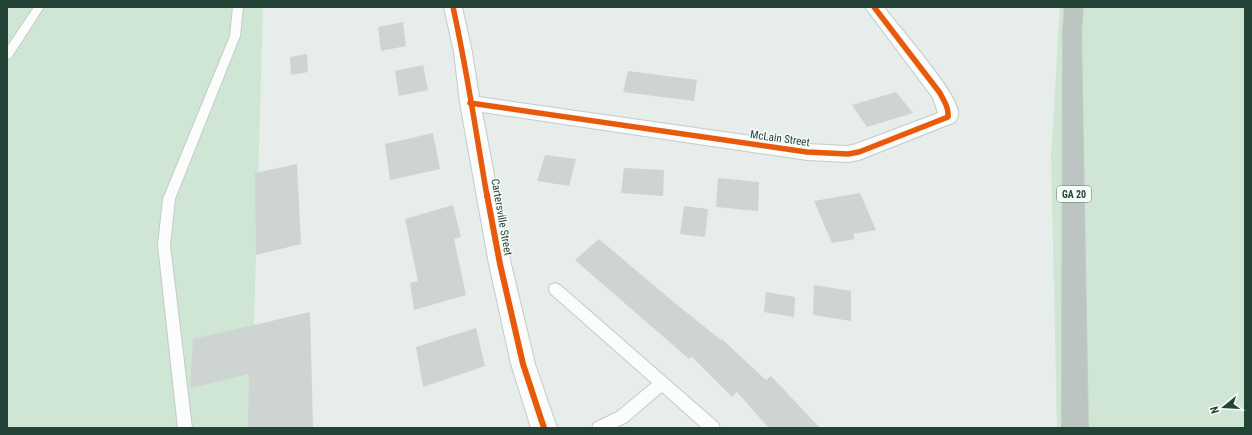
<svg xmlns="http://www.w3.org/2000/svg" width="1252" height="435" font-family="'Roboto Condensed',sans-serif">
	<rect width="100%" height="100%" fill="#e7edea"/>
	<!-- green -->
	<path fill="#d0e6d4" d="M 7,7 L 263,7 L 251,428 L 7,428 Z
		M 1060,7 L 1245,7 L 1245,428 L 1057,428 L 1051,155 Z"/>
	<!-- building -->
	<path fill="#ced4d1" d="M 403,22 L 406,46 L 381,51 L 378,27 Z
		M 307,54 L 308,72 L 291,75 L 290,57 Z
		M 423,65 L 428,90 L 399,96 L 395,71 Z
		M 628,71 L 697,80 L 694,101 L 623,92 Z
		M 896,92 L 913,113 L 867,127 L 852,105 Z
		M 433,133 L 440,169 L 390,180 L 385,144 Z
		M 545,155 L 576,159 L 569,186 L 537,181 Z
		M 297,164 L 301,244 L 256,255 L 255,173 Z
		M 624,168 L 664,170 L 663,196 L 621,193 Z
		M 718,178 L 759,182 L 758,211 L 716,207 Z
		M 860,193 L 876,230 L 853,234 L 855,239 L 832,243 L 814,201 Z
		M 453,205 L 461,237 L 454,239 L 466,295 L 414,310 L 410,283 L 418,281 L 405,219 Z
		M 684,206 L 708,209 L 705,237 L 680,234 Z
		M 599,239 L 676,304 L 721,340 L 722,339 L 766,380 L 771,376 L 820,428 L 769,428 L 737,392 L 732,397 L 691,356 L 689,359 L 575,260 Z
		M 814,285 L 851,291 L 851,321 L 813,315 Z
		M 766,292 L 795,297 L 794,317 L 764,312 Z
		M 310,312 L 313,428 L 248,428 L 249,374 L 190,388 L 193,339 Z
		M 476,328 L 485,366 L 423,387 L 416,347 Z"/>
	<g fill="none" stroke-linecap="round" stroke-linejoin="round">
		<defs>
			<path id="lane" d="M 34,7 L 44,7 L 11,58 L 7,59 L 7,47 Z
				M 233,7 L 243,7 L 240,36 L 175,199 L 170,245 L 192,428 L 178,428 L 158,245 L 163,199 L 230,36 Z
				M 555,283 L 560,285 L 718,423 L 720,428 L 702,428 L 662,392 L 627,422 L 615,428 L 592,428 L 594,423 L 617,412 L 652,383 L 550,293 L 549,289 L 550,285 Z"/>
			<path id="street" d="M 444,7 L 462,7 L 472,52 L 479,97 L 807,144 L 848,146 L 856,144 L 938,113 L 933,98 L 865,7 L 884,7 C 899,27 955,90 958,111 C 959,116 957,118 955,122 L 859,160 L 848,162 L 807,160 L 482,112 L 511,264 L 535,364 L 557,428 L 531,428 L 511,364 L 489,264 L 460,103 L 454,52 Z"/>
			<path id="highway" d="M 1065,7 L 1083,7 L 1081,31 L 1088,428 L 1062,428 L 1063,31 Z"/>
		</defs>
		<!-- lane casing -->
		<use href="#lane" stroke="#c4cac7" stroke-width="2"/>
		<!-- street casing -->
		<use href="#street" stroke="#c4cac7" stroke-width="2"/>
		<!-- highway casing -->
		<use href="#highway" stroke="#c2ccc8" stroke-width="2"/>
		<!-- lane -->
		<use href="#lane" fill="#fbfcfc" fill-rule="evenodd"/>
		<!-- street -->
		<use href="#street" fill="#fbfcfc" fill-rule="evenodd"/>
		<!-- highway -->
		<use href="#highway" fill="#bcc5c1" fill-rule="evenodd"/>
		<defs>
			<path id="cycleway-far1" d="M 453,7 C 467,70 476,133 487,196
				M 470,103 L 807,152 L 848,154 L 859,152 L 948,117 C 949,108 944,101 940,93 L 874,7"/>
			<path id="cycleway" d="M 487,195 L 500,264 L 523,364 L 544,428"/>
		</defs>
		<!-- cycleway-far1 casing -->
		<use href="#cycleway-far1" stroke="#f7fbf8" stroke-width="8"/>
		<!-- cycleway casing -->
		<use href="#cycleway" stroke="#f7fbf8" stroke-width="9"/>
		<!-- cycleway-far1 -->
		<use href="#cycleway-far1" stroke="#e8590c" stroke-width="5.5"/>
		<!-- cycleway -->
		<use href="#cycleway" stroke="#e8590c" stroke-width="6"/>
	</g>
	<g text-anchor="middle" stroke-width="3" stroke-linejoin="round" paint-order="stroke">
		<!-- shield labels -->
		<rect fill="#f7fbf8" stroke="#637a70" stroke-width="1" x="1057" y="186" width="34" height="16" rx="3"/>
		<g font-size="10" font-weight="bold" fill="#234336">
			<text x="1074" y="198">GA 20</text>
		</g>
		<!-- street labels -->
		<g font-size="11" fill="#234336" stroke="#f7fbf8">
			<text transform="translate(780 138) rotate(8)" y="4">McLain Street</text>
			<text transform="translate(502 217) rotate(80)" y="4">Cartersville Street</text>
		</g>
	</g>
	<!-- border -->
	<rect width="1252" height="435" fill="none" stroke="#234336" stroke-width="16"/>
	<!-- north arrow -->
	<g transform="translate(1224 407) rotate(252)" stroke="#f7fbf8" stroke-width="3" paint-order="stroke">
	<path d="M0-3L7 15L0 10L-7 15Z" fill="#234336"/>
	<text y="-6" font-size="11" font-weight="bold" text-anchor="middle" fill="#234336">N</text>
	</g>
</svg>
